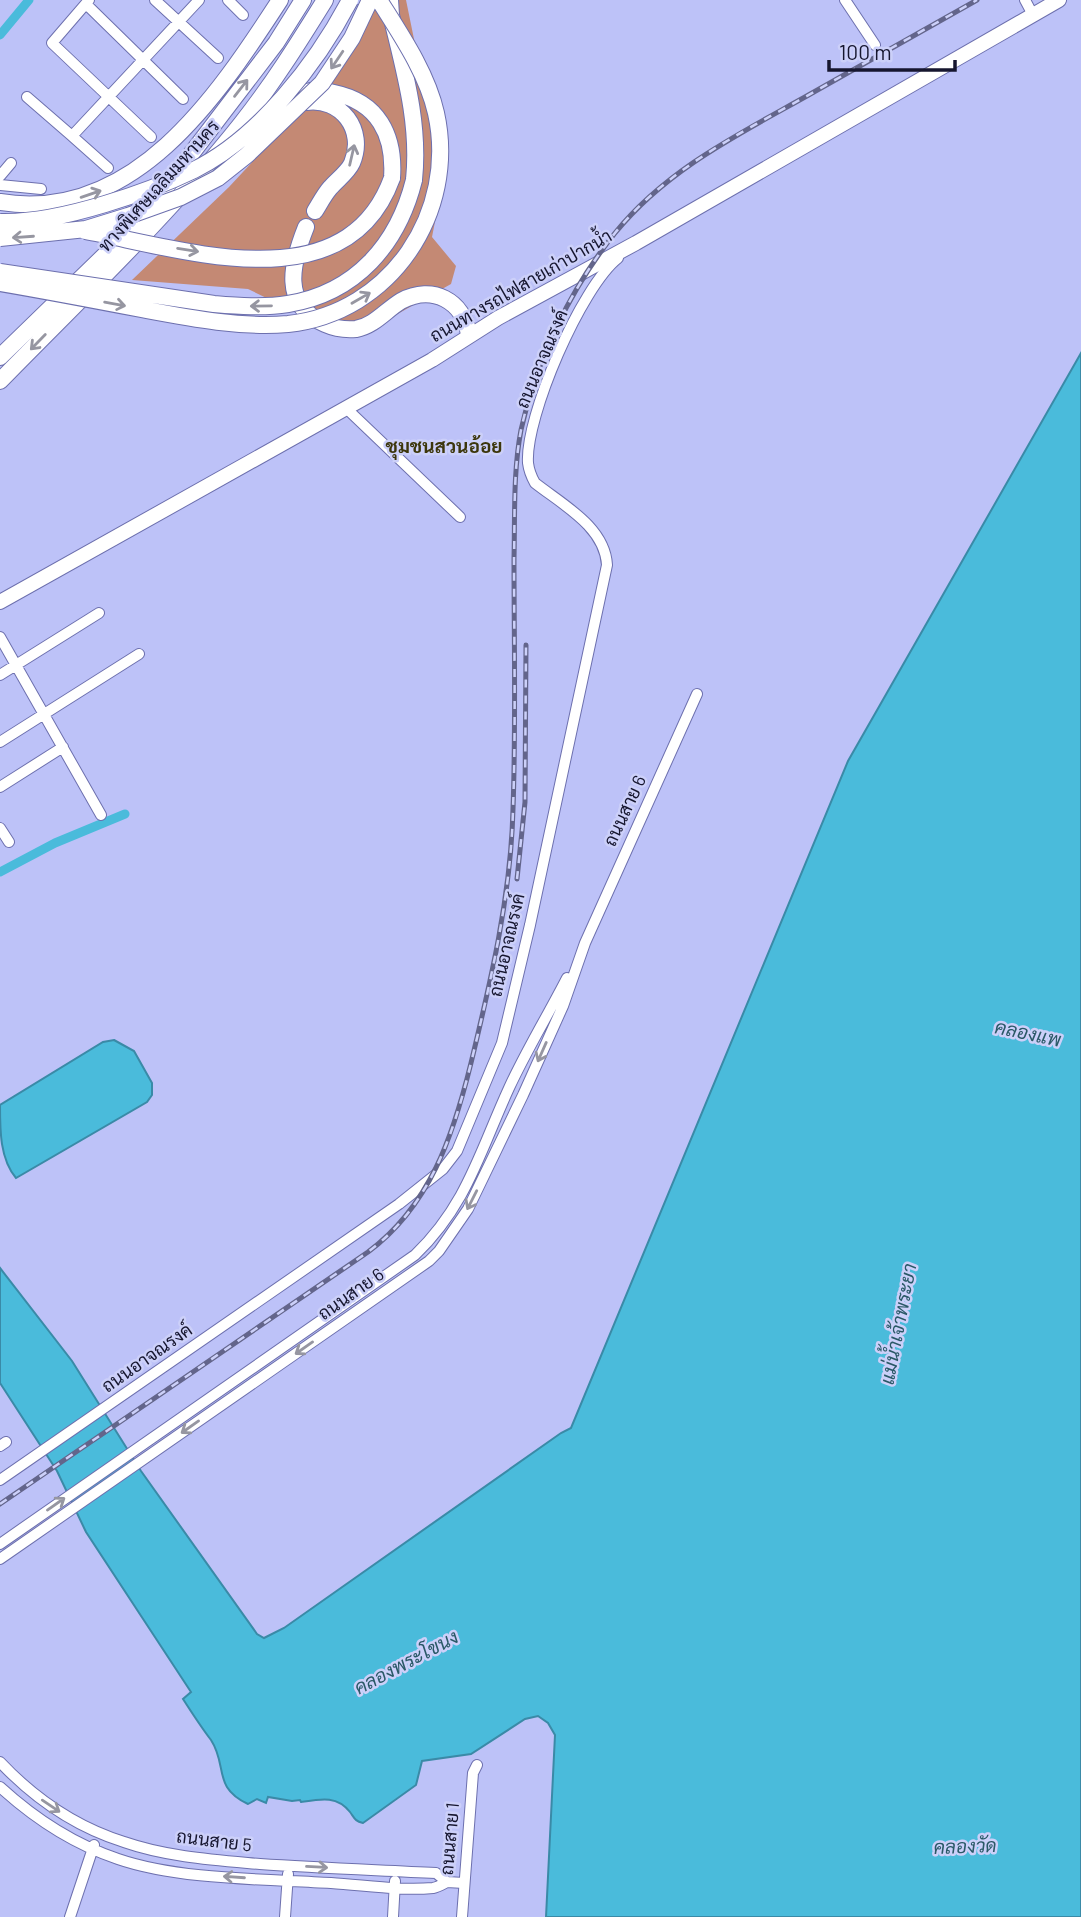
<svg xmlns="http://www.w3.org/2000/svg" width="1081" height="1917" font-family="Barlow,Sarabun,sans-serif">
	<rect width="100%" height="100%" fill="#bdc2f8"/>
	<!-- green -->
	<path fill="#c48974" d="M 371,0 L 406,0 L 415,44 L 444,114 L 447,160 L 432,237 L 456,266 L 451,284 L 360,335 L 331,329 L 248,289 L 132,280 L 229,187 L 337,71 Z"/>
	<!-- water -->
	<path fill="#4abbdb" stroke="#3a8aa7" stroke-width="2" d="M 1081,353 L 1081,1917 L 546,1917 L 555,1735 L 548,1723 L 538,1716 L 525,1719 L 471,1754 L 422,1761 L 416,1785 L 363,1823 C 355,1821 355,1819 350,1812 C 337,1795 320,1799 301,1802 L 300,1800 L 292,1801 L 268,1797 L 266,1803 L 257,1799 L 248,1804 C 212,1787 228,1766 211,1740 C 201,1727 192,1713 183,1699 L 191,1692 L 86,1532 L 57,1471 L 0,1383 L 0,1268 L 72,1361 L 141,1471 L 257,1634 L 264,1638 L 284,1628 L 561,1433 L 571,1428 L 848,761 Z
		M 114,1040 L 134,1051 L 152,1083 L 152,1095 L 147,1102 L 16,1178 C 0,1159 0,1131 0,1105 L 103,1042 Z"/>
	<g fill="none" stroke-linecap="round" stroke-linejoin="round">
		<!-- canal -->
		<path stroke="#4abbdb" stroke-width="9" d="M 0,35 L 29,0
			M 0,872 L 55,843 L 125,814"/>
		<defs>
			<path id="minor" d="M 89,0 L 52,43 L 151,137
				M 155,0 L 218,58
				M 228,0 L 243,15
				M 845,0 L 875,45
				M 1025,0 L 1033,15
				M 86,4 L 183,99
				M 27,97 L 72,136 L 199,0
				M 72,136 L 108,168
				M 0,176 L 11,163
				M 0,185 L 41,189
				M 347,409 L 460,517
				M 0,637 L 101,815
				M 0,675 L 99,613
				M 0,742 L 139,654
				M 0,787 L 63,747
				M 0,828 L 9,842
				M 0,1446 L 6,1442
				M 0,1480 L 399,1204 L 443,1169 L 457,1151 L 502,1043 L 530,925 L 607,565 C 605,527 563,505 535,483 C 531,476 529,471 528,463 C 525,417 581,287 618,258
				M 0,1544 L 415,1255 C 467,1205 480,1151 509,1088 C 526,1051 548,1015 567,978
				M 0,1559 L 429,1261 L 439,1251 L 468,1209 L 523,1095 L 563,1006 L 585,943 L 697,694
				M 0,1762 C 34,1798 76,1827 124,1842 C 167,1857 215,1860 260,1864 C 319,1868 378,1870 436,1873 L 447,1882 L 464,1883
				M 0,1787 C 35,1819 73,1844 118,1859 C 179,1880 266,1879 331,1883 C 364,1885 400,1891 433,1888 C 438,1887 443,1884 447,1882
				M 70,1917 L 94,1845
				M 285,1917 L 288,1874
				M 393,1917 L 395,1881
				M 462,1917 L 473,1773 L 477,1765"/>
			<path id="major" d="M 0,602 L 432,360 L 498,318 L 636,243 L 1059,0"/>
			<path id="highway" d="M 390,0 L 391,15 C 404,70 420,123 414,180
				M 306,102 C 341,97 366,130 352,163 C 348,172 337,180 330,188 C 324,195 320,203 315,211
				M 272,119 C 282,109 294,97 307,92 C 315,89 325,91 334,93 C 378,102 395,135 392,178
				M 0,202 C 133,224 217,97 280,0
				M 306,227 C 292,262 280,305 325,324 C 334,328 345,330 356,329 C 374,326 386,310 401,301 C 433,284 463,301 469,334
				M 0,357 L 140,221 L 276,43 L 303,0
				M 0,381 C 82,297 168,216 241,124 C 272,85 299,42 325,0"/>
		</defs>
		<!-- minor casing -->
		<use href="#minor" stroke="#6d70ae" stroke-width="12"/>
		<!-- major casing -->
		<use href="#major" stroke="#6d70ae" stroke-width="16"/>
		<!-- highway casing -->
		<use href="#highway" stroke="#6d70ae" stroke-width="18"/>
		<!-- minor -->
		<use href="#minor" stroke="#fff" stroke-width="10"/>
		<!-- major -->
		<use href="#major" stroke="#fff" stroke-width="14"/>
		<!-- highway -->
		<use href="#highway" stroke="#fff" stroke-width="16"/>
		<defs>
			<path id="rail" d="M 517,879 L 525,802 L 526,645
				M 0,1504 L 368,1252 C 430,1206 453,1136 471,1063 C 491,980 511,895 513,809 C 516,726 514,642 514,559 C 515,516 513,472 521,430 C 536,360 571,288 615,233 C 666,170 737,135 805,97 C 863,64 920,32 977,0"/>
		</defs>
		<!-- rail casing -->
		<use href="#rail" stroke="#63658b" stroke-width="5"/>
		<!-- rail -->
		<use href="#rail" stroke="#ccd0f9" stroke-width="2.5" stroke-dasharray="8" stroke-linecap="butt"/>
		<defs>
			<path id="highway-bridge" d="M 0,222 C 34,223 72,214 105,204 C 135,195 165,184 194,170 C 259,138 317,63 350,0
				M 85,231 C 183,249 346,305 392,178
				M 0,238 L 86,229 L 128,216 L 181,197 L 218,178 L 247,155 L 322,83 L 352,38 L 370,0
				M 0,272 L 214,304 C 238,306 264,308 288,304 C 356,293 398,244 414,180
				M 0,283 C 47,291 94,300 141,309 C 189,318 239,328 288,324 C 391,313 458,212 436,113 C 427,73 401,35 379,0"/>
		</defs>
		<!-- highway-bridge casing -->
		<use href="#highway-bridge" stroke="#6d70ae" stroke-width="18" stroke-linecap="butt"/>
		<!-- highway-bridge -->
		<use href="#highway-bridge" stroke="#fff" stroke-width="16"/>
	</g>
	<!-- one-way arrows -->
	<defs><path id="oneway-shaft" d="M-6 0H5M1.5-3L5.5 0L1.5 3" fill="none" stroke-width="1.6" stroke-linecap="round" stroke-linejoin="round" transform="scale(1.75)"/></defs>
	<g stroke="#9696a1">
		<use href="#oneway-shaft" transform="translate(337 60) rotate(124)"/>
		<use href="#oneway-shaft" transform="translate(241 88) rotate(-52)"/>
		<use href="#oneway-shaft" transform="translate(352 155) rotate(-77)"/>
		<use href="#oneway-shaft" transform="translate(91 194) rotate(-19)"/>
		<use href="#oneway-shaft" transform="translate(23 237) rotate(176)"/>
		<use href="#oneway-shaft" transform="translate(188 250) rotate(9)"/>
		<use href="#oneway-shaft" transform="translate(361 298) rotate(-30)"/>
		<use href="#oneway-shaft" transform="translate(115 304) rotate(10)"/>
		<use href="#oneway-shaft" transform="translate(261 306) rotate(179)"/>
		<use href="#oneway-shaft" transform="translate(38 342) rotate(134)"/>
		<use href="#oneway-shaft" transform="translate(542 1052) rotate(114)"/>
		<use href="#oneway-shaft" transform="translate(472 1200) rotate(117)"/>
		<use href="#oneway-shaft" transform="translate(304 1348) rotate(145)"/>
		<use href="#oneway-shaft" transform="translate(190 1427) rotate(145)"/>
		<use href="#oneway-shaft" transform="translate(56 1504) rotate(-35)"/>
		<use href="#oneway-shaft" transform="translate(51 1806) rotate(34)"/>
		<use href="#oneway-shaft" transform="translate(317 1867) rotate(3)"/>
		<use href="#oneway-shaft" transform="translate(234 1877) rotate(-176)"/>
	</g>
	<g text-anchor="middle" stroke-width="5" stroke-linejoin="round" paint-order="stroke">
		<!-- street labels -->
		<g font-size="18" fill="#16162f" stroke="#ccd0f9">
			<text transform="translate(159 186) rotate(-48)" y="6">ทางพิเศษเฉลิมมหานคร</text>
			<text transform="translate(521 286) rotate(-30)" y="6">ถนนทางรถไฟสายเก่าปากน้ำ</text>
			<text transform="translate(542 359) rotate(-67)" y="6">ถนนอาจณรงค์</text>
			<text transform="translate(625 811) rotate(-65)" y="6">ถนนสาย 6</text>
			<text transform="translate(507 945) rotate(-77)" y="6">ถนนอาจณรงค์</text>
			<text transform="translate(351 1294) rotate(-35)" y="6">ถนนสาย 6</text>
			<text transform="translate(147 1358) rotate(-35)" y="6">ถนนอาจณรงค์</text>
			<text transform="translate(450 1839) rotate(-85)" y="6">ถนนสาย 1</text>
			<text transform="translate(214 1841) rotate(7)" y="6">ถนนสาย 5</text>
		</g>
		<!-- neighbourhood labels -->
		<g font-size="19" font-weight="bold" fill="#3c360b" stroke="#ccd0f9">
			<text x="444" y="453">ชุมชนสวนอ้อย</text>
		</g>
		<!-- water labels -->
		<g font-size="19" font-style="italic" fill="#2a5967" stroke="#ccd0f9">
			<text transform="translate(1028 1033) rotate(12)" y="7">คลองแพ</text>
			<text transform="translate(898 1324) rotate(-79)" y="7">แม่น้ำเจ้าพระยา</text>
			<text transform="translate(406 1662) rotate(-28)" y="7">คลองพระโขนง</text>
			<text transform="translate(965 1846) rotate(-2)" y="7">คลองวัด</text>
		</g>
	</g>
	<!-- scale -->
	<path d="M829 60v10h126v-10" fill="none" stroke="#16162f" stroke-width="3.5"/>
	<text x="839" y="60" font-size="21" fill="#16162f" stroke="#ccd0f9" stroke-width="5" paint-order="stroke">100 m</text>
</svg>
